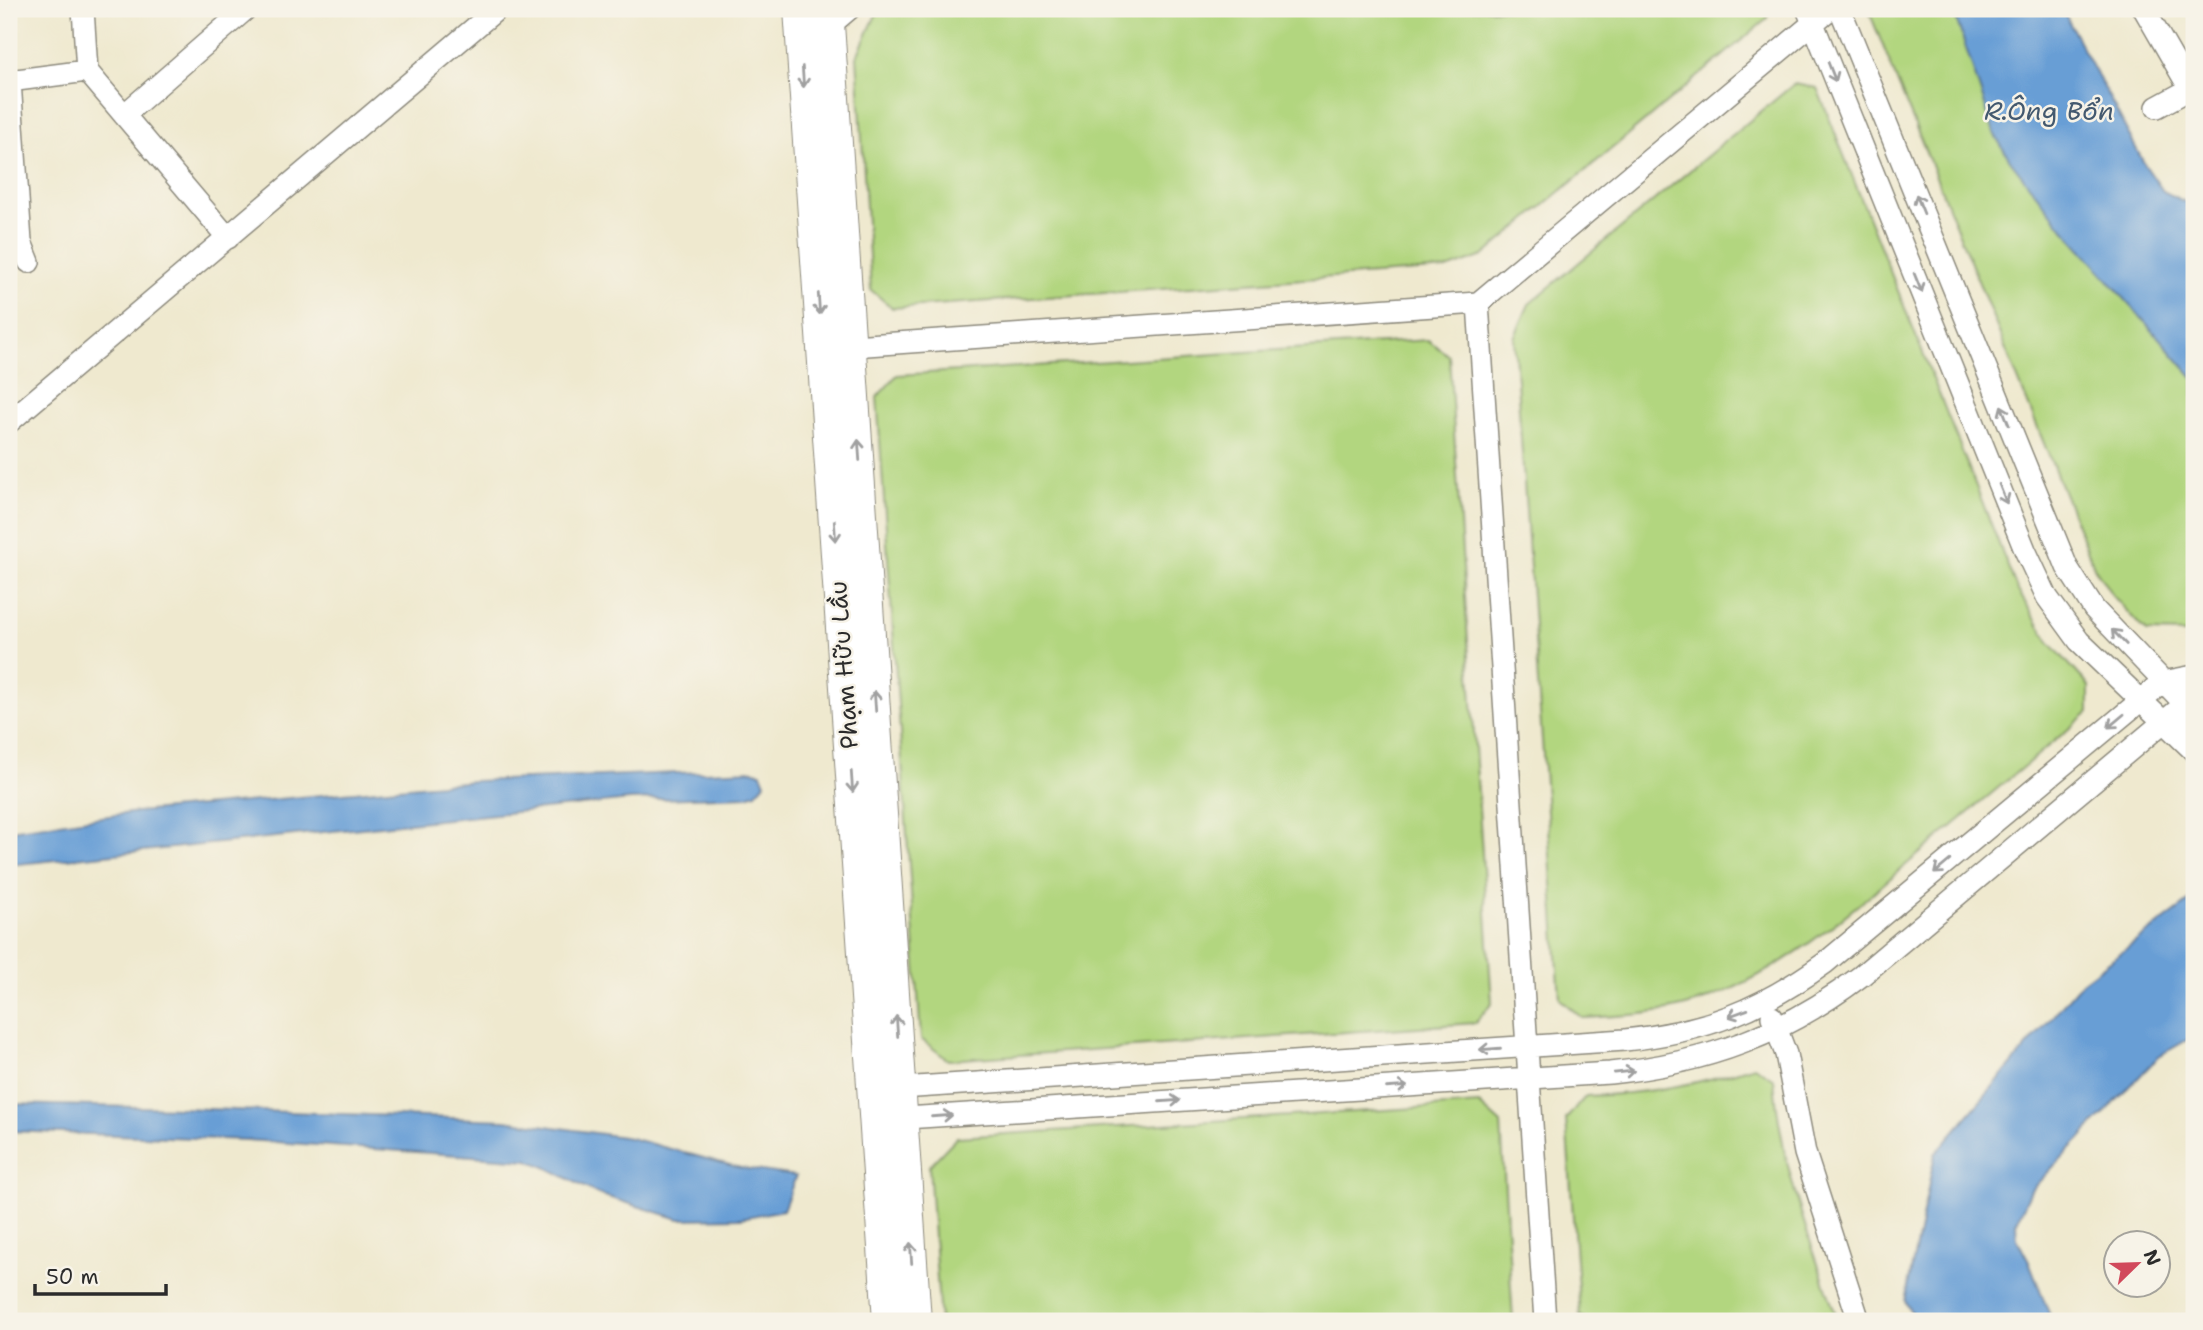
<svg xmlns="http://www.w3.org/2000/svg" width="2203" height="1330" font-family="'Shantell Sans',sans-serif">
	<rect width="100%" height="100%" fill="#f7f3e8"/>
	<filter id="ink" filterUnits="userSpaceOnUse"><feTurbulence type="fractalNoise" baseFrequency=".0143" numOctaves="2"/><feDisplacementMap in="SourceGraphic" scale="14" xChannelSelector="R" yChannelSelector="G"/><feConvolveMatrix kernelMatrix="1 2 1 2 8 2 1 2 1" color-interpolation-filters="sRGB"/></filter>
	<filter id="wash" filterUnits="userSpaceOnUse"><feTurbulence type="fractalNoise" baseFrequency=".00686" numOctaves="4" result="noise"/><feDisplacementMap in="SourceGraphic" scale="28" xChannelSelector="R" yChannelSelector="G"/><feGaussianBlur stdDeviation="1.57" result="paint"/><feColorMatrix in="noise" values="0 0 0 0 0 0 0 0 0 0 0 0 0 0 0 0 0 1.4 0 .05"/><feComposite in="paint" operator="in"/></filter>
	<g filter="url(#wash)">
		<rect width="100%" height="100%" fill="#efe9cf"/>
		<!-- green -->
		<path fill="#b2d67f" stroke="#6e8055" stroke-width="2" d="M 884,9 L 1769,9 L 1767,19 L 1483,256 L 1447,269 L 892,308 L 871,290 L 857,56 L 876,15 Z
			M 1868,9 L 1953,9 L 1995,135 L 2010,160 L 2062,227 L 2194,378 L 2194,627 L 2187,633 L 2146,632 L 2112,595 L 2094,567 Z
			M 1794,84 L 1817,88 L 2017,589 L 2049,642 L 2089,686 L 2089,712 C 2031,761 1972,810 1913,859 C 1845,916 1780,976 1693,1004 C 1657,1015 1618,1016 1582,1018 L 1560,999 L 1514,338 L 1529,304 Z
			M 1428,340 L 1449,356 L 1492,1003 L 1475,1023 L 948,1060 L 921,1039 L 877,397 L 897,375 Z
			M 1754,1066 L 1774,1079 C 1780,1163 1810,1242 1838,1321 L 1590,1321 L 1580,1316 L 1566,1119 L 1586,1096 C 1644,1094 1698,1085 1754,1066 Z
			M 1479,1104 L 1501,1124 L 1513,1321 L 940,1321 L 929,1166 L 957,1137 Z"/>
		<!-- water -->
		<path fill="#689ed5" stroke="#4a6480" stroke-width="2" d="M 1953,9 L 2062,9 L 2145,165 L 2163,191 L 2185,202 L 2194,200 L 2194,378 L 2062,227 L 2010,160 L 1995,135 Z
			M 753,770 L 761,773 L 765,783 L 756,793 L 747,796 L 630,800 L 9,865 L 9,830 L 137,812 L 474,781 Z
			M 2194,898 L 2194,1036 L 2159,1056 L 2031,1190 L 2016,1223 L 2017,1239 L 2030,1264 L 2052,1321 L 1916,1321 L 1905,1301 L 1935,1154 L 2082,982 Z
			M 9,1104 L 182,1108 L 505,1120 L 630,1138 L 741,1168 L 796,1176 L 783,1210 L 741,1218 L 679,1219 L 598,1194 L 546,1167 L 528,1160 L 247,1140 L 9,1131 Z"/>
	</g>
	<g filter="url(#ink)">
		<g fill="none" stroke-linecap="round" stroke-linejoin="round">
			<defs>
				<path id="street" d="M 83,9 L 87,71 L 228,238
					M 1840,9 L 2067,567 L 2094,609 L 2185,704 L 2194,751
					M 2144,9 L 2190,89 L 2157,107
					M 1808,11 L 2025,550 L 2047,597 L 2079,641 L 2194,751
					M 829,26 L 849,9
					M 9,81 L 87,71
					M 10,81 L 21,242 L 29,262
					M 124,115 L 246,9
					M 1478,303 L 1545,1321
					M 838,347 L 1478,303 L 1830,9
					M 9,422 L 497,9
					M 1772,1017 L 1786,1054 L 1805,1153 L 1859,1321
					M 886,1089 L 1625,1040 C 1704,1032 1760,1010 1825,963 L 2163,682 L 2194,676
					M 890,1119 L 1610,1073 C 1707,1063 1783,1035 1861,976 L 2185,704 L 2194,690"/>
				<path id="secondary" d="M 799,9 L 888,1321
					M 828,9 L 916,1321"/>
			</defs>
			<!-- street casing -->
			<use href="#street" stroke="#8d8a7d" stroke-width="24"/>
			<!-- secondary casing -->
			<use href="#secondary" stroke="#8d8a7d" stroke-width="32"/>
			<!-- street -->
			<use href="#street" stroke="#fff" stroke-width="21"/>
			<!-- secondary -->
			<use href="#secondary" stroke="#fff" stroke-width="30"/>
		</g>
		<!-- one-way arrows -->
		<defs><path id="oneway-shaft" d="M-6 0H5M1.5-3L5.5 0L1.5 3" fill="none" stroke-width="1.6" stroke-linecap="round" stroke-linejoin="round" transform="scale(1.75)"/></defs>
		<g stroke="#a0a0a0">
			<use href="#oneway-shaft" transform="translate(1832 72) rotate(68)"/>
			<use href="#oneway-shaft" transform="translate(803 77) rotate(86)"/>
			<use href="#oneway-shaft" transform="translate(1920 204) rotate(-112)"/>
			<use href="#oneway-shaft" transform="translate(1918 283) rotate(68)"/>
			<use href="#oneway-shaft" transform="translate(819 304) rotate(86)"/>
			<use href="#oneway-shaft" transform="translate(2005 415) rotate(-112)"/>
			<use href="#oneway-shaft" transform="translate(859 450) rotate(-94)"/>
			<use href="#oneway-shaft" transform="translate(2003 494) rotate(68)"/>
			<use href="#oneway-shaft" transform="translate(835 531) rotate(86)"/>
			<use href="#oneway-shaft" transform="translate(2119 637) rotate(-134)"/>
			<use href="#oneway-shaft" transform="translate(875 701) rotate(-94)"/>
			<use href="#oneway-shaft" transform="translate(2116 721) rotate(140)"/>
			<use href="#oneway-shaft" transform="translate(852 782) rotate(86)"/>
			<use href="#oneway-shaft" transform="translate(1942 867) rotate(140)"/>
			<use href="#oneway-shaft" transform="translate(1738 1013) rotate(160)"/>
			<use href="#oneway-shaft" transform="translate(897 1026) rotate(-94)"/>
			<use href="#oneway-shaft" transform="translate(1490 1049) rotate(176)"/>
			<use href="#oneway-shaft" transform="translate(1624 1072) rotate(-6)"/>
			<use href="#oneway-shaft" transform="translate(1397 1087) rotate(-4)"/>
			<use href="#oneway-shaft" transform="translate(1170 1101) rotate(-4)"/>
			<use href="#oneway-shaft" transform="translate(942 1116) rotate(-4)"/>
			<use href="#oneway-shaft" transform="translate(911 1253) rotate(-94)"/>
		</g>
	</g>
	<g text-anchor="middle" stroke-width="5" stroke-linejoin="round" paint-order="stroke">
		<!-- street labels -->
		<g font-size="24" fill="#2b2b2b" stroke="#f7f3e8">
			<text transform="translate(844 665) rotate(-94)" y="8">Phạm Hữu Lầu</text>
		</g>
		<!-- water labels -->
		<g font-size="26" font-style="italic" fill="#43596f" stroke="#f7f3e8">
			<text x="2049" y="120">R.Ông Bổn</text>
		</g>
	</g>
	<!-- margin -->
	<rect width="2203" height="1330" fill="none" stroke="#f7f3e8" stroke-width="35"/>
	<!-- north arrow -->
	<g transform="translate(2137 1264) rotate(67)"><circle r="33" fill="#f7f3e8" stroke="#a5a39c" stroke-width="2"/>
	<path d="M0-5L12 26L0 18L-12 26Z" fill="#d1495b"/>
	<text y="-10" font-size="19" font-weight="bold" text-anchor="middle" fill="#2b2b2b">N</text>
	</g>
	<!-- scale -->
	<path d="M35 1284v10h131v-10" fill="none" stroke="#2b2b2b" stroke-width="3.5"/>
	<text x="46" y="1284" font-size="21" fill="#2b2b2b" stroke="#f7f3e8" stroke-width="5" paint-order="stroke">50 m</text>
</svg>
